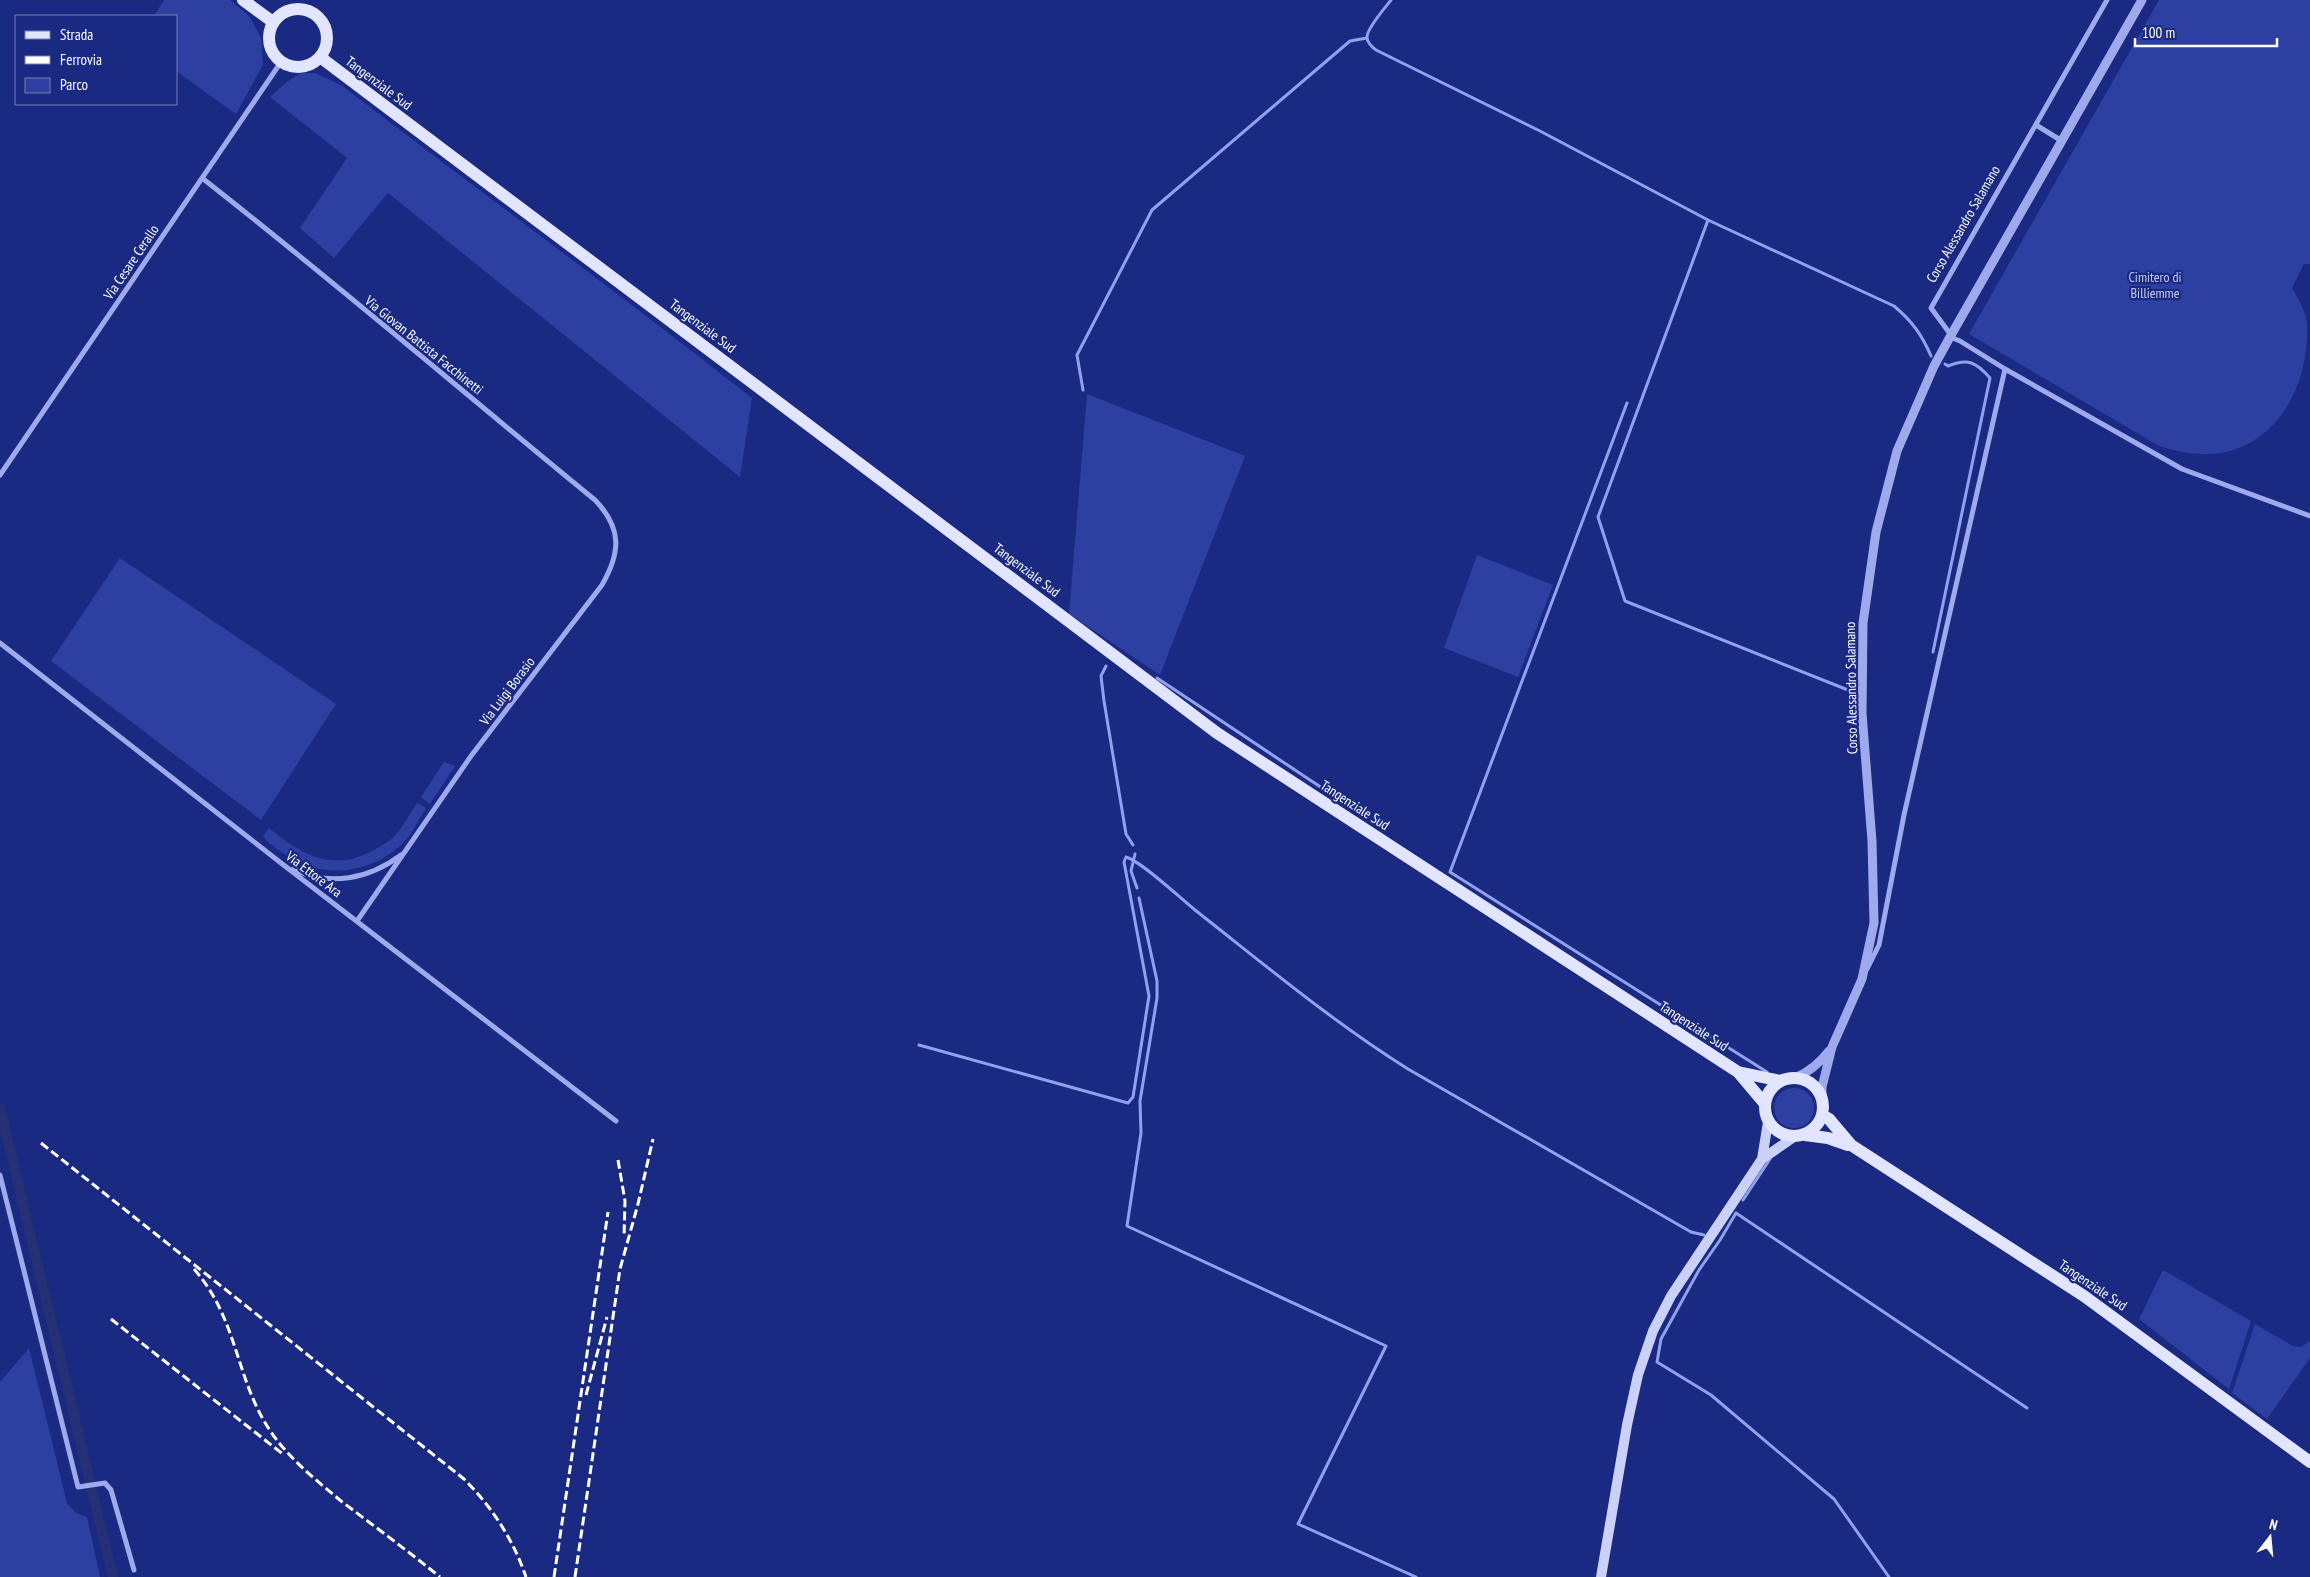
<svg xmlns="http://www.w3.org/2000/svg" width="2310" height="1577" font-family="'PT Sans Narrow',sans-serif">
	<rect width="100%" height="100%" fill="#1a2982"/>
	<!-- green -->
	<path fill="#2d3fa1" d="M 164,0 L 230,0 L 249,16 L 261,38 L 263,65 L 236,114 L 176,71 L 176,16 L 154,16 Z
		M 2159,0 L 2310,0 L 2310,264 L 2304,264 L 2292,288 C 2298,298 2305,310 2307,322 C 2310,378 2283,439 2226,452 C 2203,457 2182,453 2159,446 L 1969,334 Z
		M 301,73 L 315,73 L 341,85 C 478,190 617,292 752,398 L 740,477 L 388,193 L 334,258 L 300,228 L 347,158 L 270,97 L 288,81 Z
		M 1087,394 L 1245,456 L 1160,675 L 1069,614 Z
		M 1477,555 L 1553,585 L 1518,677 L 1444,648 Z
		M 120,558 L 336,704 L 261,820 L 51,661 Z
		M 444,762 L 455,766 L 430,804 L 421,797 Z
		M 417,803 L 426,808 C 418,821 411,836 400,846 C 371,872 327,879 293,859 C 284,853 269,846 263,836 L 269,828 C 302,855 332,873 374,850 C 383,845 392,840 398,832 C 405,823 411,812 417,803 Z
		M1774 1108a20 20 0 1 1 40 0a20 20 0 1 1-40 0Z
		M 2163,1270 L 2251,1321 L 2229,1389 L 2139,1319 Z
		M 2255,1324 L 2293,1346 L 2301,1347 L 2310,1341 L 2310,1358 L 2267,1419 L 2232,1393 Z
		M 29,1348 L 67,1503 L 76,1513 L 87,1517 L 100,1577 L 0,1577 L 0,1382 Z"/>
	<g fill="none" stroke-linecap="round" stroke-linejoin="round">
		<!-- stream -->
		<path stroke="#90a1ed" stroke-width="3" d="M 1391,0 C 1385,8 1367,28 1367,37 C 1367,43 1372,47 1376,50 L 1540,131 L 1708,220 L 1894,306 C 1912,321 1922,335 1931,356
			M 1708,220 L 1598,517 L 1625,601 L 1858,694
			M 1083,390 L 1077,355 L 1152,210 L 1350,41 L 1367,38
			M 1627,403 L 1450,872 L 1767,1072
			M 1933,652 L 1990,378 C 1976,362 1968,358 1948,366 L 1945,364
			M 1106,666 L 1101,676 L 1104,701 L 1126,834 L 1133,845
			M 1157,678 L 1331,794
			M 1343,802 L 1367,817
			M 1135,854 L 1131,871 L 1137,888
			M 1139,898 L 1157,981 L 1157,998 L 1140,1101 L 1141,1133 L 1127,1226 L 1386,1346 L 1298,1524 L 1416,1577
			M 919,1045 L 1128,1103 L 1133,1097 L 1149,996 L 1124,862 L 1126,857 C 1141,861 1180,898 1195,910 C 1265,965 1333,1022 1408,1069 L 1691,1232 L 1704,1235
			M 1743,1200 L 1770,1159
			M 1736,1213 L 1720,1240 L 1699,1270 L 1661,1339 L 1657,1362 L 1711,1395 L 1834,1499 L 1889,1577
			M 1736,1213 L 2027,1408"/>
		<!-- canal -->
		<path stroke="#263175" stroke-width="10" d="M 0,1109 L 113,1577"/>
		<!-- minor -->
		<path stroke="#9eaaeb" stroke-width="5" d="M 2036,125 L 2062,141
			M 202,178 C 335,282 464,393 595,500 C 622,528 621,552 602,585 L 471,756 L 357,921
			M 1951,335 L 1931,308 L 2107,0
			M 1950,337 L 1960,341 L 2005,369 L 2182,469 L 2310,516
			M 0,475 L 281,62
			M 0,643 L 281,863 L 616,1121
			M 293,869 C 330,887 369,879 401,855
			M 1867,969 L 1879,945 L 1904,815 L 2005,369
			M 0,1175 L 78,1487 L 105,1483 L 111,1490 L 134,1570"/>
		<!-- tertiary -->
		<path stroke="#9eaaeb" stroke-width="9" d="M 1795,1078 C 1809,1072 1819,1064 1829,1051
			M 1822,1100 L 1822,1087 L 1832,1047 L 1862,979 L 1874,923 L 1872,841 L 1862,713 L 1863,623 L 1876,532 L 1897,451 L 1934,366 L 1950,337 L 2142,0"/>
		<!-- secondary -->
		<path stroke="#cad0f8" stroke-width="10" d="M 1762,1159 L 1768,1122
			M 1601,1577 L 1627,1425 L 1638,1375 L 1653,1331 L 1671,1296 L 1762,1159 L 1794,1137"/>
		<!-- primary -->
		<path stroke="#e2e5ff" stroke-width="12" d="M 243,0 L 273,22
			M269 38a29 29 0 1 1 58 0a29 29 0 1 1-58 0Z
			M 320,57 L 1217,733 L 1738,1072 L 1765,1104
			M 1738,1072 L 1781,1081
			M1765 1107a29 29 0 1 1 58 0a29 29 0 1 1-58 0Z
			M 1822,1115 L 1829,1119 L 1851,1145 L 2084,1296 L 2310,1462
			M 1805,1135 L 1828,1138 L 1848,1145"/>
		<!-- rail -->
		<path stroke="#fff" stroke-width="3" stroke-dasharray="9 4" stroke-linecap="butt" d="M 41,1143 L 464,1479 C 492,1507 513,1539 526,1577
			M 618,1160 L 625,1201 L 624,1237
			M 194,1269 C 238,1319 235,1377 269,1429 C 288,1458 315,1479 341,1501 C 374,1526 408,1551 440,1577
			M 111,1319 L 284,1455
			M 586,1395 L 607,1317
			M 554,1577 L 608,1212
			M 575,1577 L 620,1269 L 638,1204 L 653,1139"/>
	</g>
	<g text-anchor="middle" stroke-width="4.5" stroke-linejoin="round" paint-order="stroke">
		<!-- street labels -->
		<g font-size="14" fill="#fff" stroke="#1a2982">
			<text transform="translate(379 83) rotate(37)" y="5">Tangenziale Sud</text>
			<text transform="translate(1963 224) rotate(-60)" y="5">Corso Alessandro Salamano</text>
			<text transform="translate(131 262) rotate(-56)" y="5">Via Cesare Cerallo</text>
			<text transform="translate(703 326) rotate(37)" y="5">Tangenziale Sud</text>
			<text transform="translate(424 345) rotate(39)" y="5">Via Giovan Battista Facchinetti</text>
			<text transform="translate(1027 570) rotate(37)" y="5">Tangenziale Sud</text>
			<text transform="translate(1851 688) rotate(-91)" y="5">Corso Alessandro Salamano</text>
			<text transform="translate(507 691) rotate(-53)" y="5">Via Luigi Borasio</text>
			<text transform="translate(1355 805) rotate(33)" y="5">Tangenziale Sud</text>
			<text transform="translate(314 874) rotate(37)" y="5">Via Ettore Ara</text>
			<text transform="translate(1694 1026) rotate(33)" y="5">Tangenziale Sud</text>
			<text transform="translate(2093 1285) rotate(34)" y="5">Tangenziale Sud</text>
		</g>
		<!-- park labels -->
		<g font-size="14" fill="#c2cbf8" stroke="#1a2982">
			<text x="2155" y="282">Cimitero di<tspan x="2155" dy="16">Billiemme</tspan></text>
		</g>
	</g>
	<!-- legend -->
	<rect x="15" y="15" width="162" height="90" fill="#1a2982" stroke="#767fb4"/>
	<rect x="25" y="31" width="25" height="8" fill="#e2e5ff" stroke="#767fb4"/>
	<text x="60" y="40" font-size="15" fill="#ffffff">Strada</text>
	<rect x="25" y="56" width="25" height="8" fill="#ffffff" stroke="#767fb4"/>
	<text x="60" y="65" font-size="15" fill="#ffffff">Ferrovia</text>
	<rect x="25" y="78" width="25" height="15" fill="#2d3fa1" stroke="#767fb4"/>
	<text x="60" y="90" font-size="15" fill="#ffffff">Parco</text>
	<!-- north arrow -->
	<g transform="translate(2270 1537) rotate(16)" stroke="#1a2982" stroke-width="4" paint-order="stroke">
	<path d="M0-4L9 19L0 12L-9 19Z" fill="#ffffff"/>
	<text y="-8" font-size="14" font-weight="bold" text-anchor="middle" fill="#ffffff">N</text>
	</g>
	<!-- scale -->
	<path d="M2135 38v8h142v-8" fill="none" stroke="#ffffff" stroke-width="2.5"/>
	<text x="2142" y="38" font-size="15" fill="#ffffff" stroke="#1a2982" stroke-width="4" paint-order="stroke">100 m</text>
</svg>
